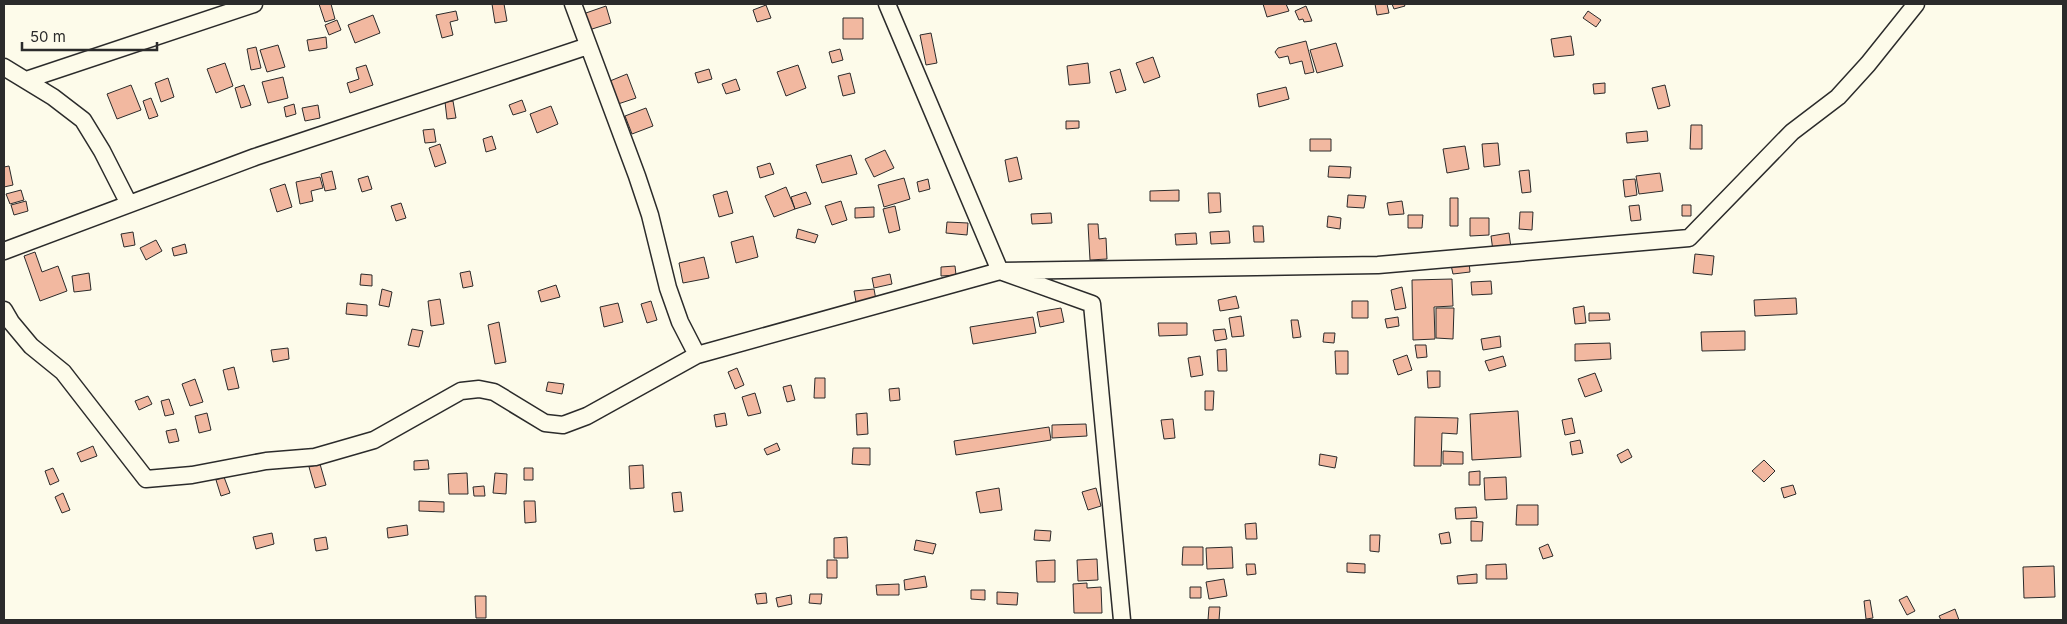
<svg xmlns="http://www.w3.org/2000/svg" width="2067" height="624" font-family="Inter,sans-serif">
	<rect width="100%" height="100%" fill="#fdfbea"/>
	<!-- building -->
	<path fill="#f2b8a0" stroke="#2b2b2b" d="M 319,4 L 331,4 L 335,19 L 325,22 Z
		M 492,4 L 504,4 L 507,21 L 495,23 Z
		M 1263,4 L 1286,4 L 1289,11 L 1267,17 Z
		M 1375,4 L 1387,4 L 1389,13 L 1377,15 Z
		M 1392,4 L 1404,4 L 1405,6 L 1394,9 Z
		M 766,5 L 771,18 L 757,22 L 753,10 Z
		M 606,6 L 611,23 L 589,30 L 583,14 Z
		M 1306,6 L 1312,21 L 1304,22 L 1303,19 L 1299,20 L 1295,11 Z
		M 456,11 L 458,20 L 450,22 L 453,35 L 442,38 L 436,15 Z
		M 1588,11 L 1601,20 L 1596,27 L 1583,18 Z
		M 373,15 L 380,33 L 355,43 L 348,25 Z
		M 843,18 L 863,18 L 863,39 L 843,39 Z
		M 337,20 L 341,30 L 329,35 L 325,25 Z
		M 931,33 L 937,63 L 926,65 L 920,35 Z
		M 1571,36 L 1574,55 L 1554,57 L 1551,39 Z
		M 326,37 L 327,48 L 309,51 L 307,40 Z
		M 1306,41 L 1314,72 L 1305,74 L 1302,61 L 1290,64 L 1288,56 L 1279,58 L 1275,52 L 1278,48 Z
		M 1336,43 L 1343,66 L 1317,73 L 1310,50 Z
		M 278,45 L 285,67 L 267,72 L 260,50 Z
		M 256,47 L 261,68 L 251,70 L 247,49 Z
		M 840,49 L 843,60 L 832,63 L 829,52 Z
		M 1153,57 L 1160,77 L 1144,83 L 1136,63 Z
		M 225,63 L 233,86 L 216,93 L 207,69 Z
		M 1088,63 L 1090,83 L 1069,85 L 1067,66 Z
		M 366,65 L 373,85 L 350,93 L 347,83 L 359,79 L 356,68 Z
		M 798,65 L 806,88 L 786,96 L 777,72 Z
		M 709,69 L 712,79 L 698,83 L 695,73 Z
		M 1120,69 L 1126,90 L 1116,93 L 1110,72 Z
		M 850,73 L 855,93 L 843,96 L 838,76 Z
		M 627,74 L 636,98 L 618,104 L 610,81 Z
		M 283,77 L 288,98 L 268,103 L 262,82 Z
		M 168,78 L 174,97 L 161,102 L 155,83 Z
		M 736,79 L 740,90 L 726,94 L 722,84 Z
		M 1605,83 L 1605,93 L 1594,94 L 1593,84 Z
		M 131,85 L 141,110 L 117,119 L 107,94 Z
		M 244,85 L 251,105 L 241,108 L 235,88 Z
		M 1665,85 L 1670,106 L 1658,109 L 1652,88 Z
		M 1286,87 L 1289,99 L 1259,107 L 1257,94 Z
		M 151,98 L 158,116 L 149,119 L 143,101 Z
		M 522,100 L 526,111 L 513,115 L 509,105 Z
		M 453,101 L 456,118 L 447,119 L 445,102 Z
		M 294,104 L 296,114 L 286,117 L 284,107 Z
		M 318,105 L 320,118 L 305,121 L 302,108 Z
		M 551,106 L 558,124 L 537,133 L 530,114 Z
		M 646,108 L 653,126 L 632,134 L 625,116 Z
		M 1066,121 L 1079,121 L 1079,128 L 1066,129 Z
		M 1691,125 L 1702,125 L 1702,149 L 1690,149 Z
		M 434,129 L 436,142 L 425,143 L 423,130 Z
		M 1647,131 L 1648,141 L 1627,143 L 1626,133 Z
		M 492,136 L 496,149 L 486,152 L 483,139 Z
		M 1310,139 L 1331,139 L 1331,151 L 1310,151 Z
		M 1498,143 L 1500,165 L 1484,167 L 1482,144 Z
		M 440,144 L 446,163 L 435,167 L 429,148 Z
		M 1465,146 L 1469,169 L 1447,173 L 1443,149 Z
		M 885,150 L 894,168 L 874,177 L 865,159 Z
		M 851,155 L 857,174 L 822,183 L 816,165 Z
		M 1017,157 L 1022,179 L 1009,182 L 1005,160 Z
		M 770,163 L 774,174 L 760,178 L 757,167 Z
		M 9,166 L 13,185 L 4,187 L 4,167 Z
		M 1329,166 L 1351,167 L 1350,178 L 1328,177 Z
		M 1529,170 L 1531,192 L 1522,193 L 1519,171 Z
		M 332,171 L 336,189 L 325,191 L 321,174 Z
		M 1660,173 L 1663,191 L 1639,194 L 1636,176 Z
		M 368,176 L 372,189 L 362,192 L 358,179 Z
		M 320,177 L 323,188 L 311,191 L 313,201 L 300,204 L 296,182 Z
		M 904,178 L 910,199 L 884,207 L 878,185 Z
		M 928,179 L 930,189 L 919,192 L 917,182 Z
		M 1635,179 L 1637,195 L 1625,197 L 1623,180 Z
		M 285,184 L 292,207 L 277,212 L 270,189 Z
		M 786,187 L 795,209 L 774,217 L 765,196 Z
		M 21,190 L 24,200 L 10,204 L 6,194 Z
		M 1179,190 L 1179,201 L 1150,201 L 1150,191 Z
		M 727,191 L 733,213 L 719,217 L 713,195 Z
		M 806,192 L 811,204 L 795,209 L 791,197 Z
		M 1208,193 L 1220,193 L 1221,212 L 1209,213 Z
		M 1348,195 L 1366,196 L 1364,208 L 1347,207 Z
		M 1450,198 L 1458,198 L 1458,226 L 1450,226 Z
		M 26,201 L 28,211 L 14,215 L 11,205 Z
		M 841,201 L 847,220 L 832,225 L 825,206 Z
		M 1402,201 L 1404,214 L 1389,215 L 1387,203 Z
		M 401,203 L 406,218 L 396,221 L 391,206 Z
		M 1639,205 L 1641,220 L 1631,221 L 1629,206 Z
		M 1682,205 L 1691,205 L 1691,216 L 1682,216 Z
		M 895,206 L 900,230 L 889,233 L 883,209 Z
		M 874,207 L 874,217 L 855,218 L 855,208 Z
		M 1520,212 L 1533,212 L 1532,230 L 1519,229 Z
		M 1051,213 L 1052,223 L 1032,224 L 1031,214 Z
		M 1408,215 L 1423,215 L 1422,228 L 1408,228 Z
		M 1328,216 L 1341,218 L 1340,229 L 1327,227 Z
		M 1470,218 L 1489,218 L 1489,235 L 1470,236 Z
		M 947,222 L 968,223 L 967,235 L 946,233 Z
		M 1088,224 L 1098,224 L 1099,239 L 1106,238 L 1107,259 L 1090,260 Z
		M 1253,226 L 1263,226 L 1264,242 L 1254,242 Z
		M 798,229 L 818,235 L 815,243 L 796,238 Z
		M 1229,231 L 1230,243 L 1211,244 L 1210,232 Z
		M 133,232 L 135,245 L 124,247 L 121,234 Z
		M 1196,233 L 1197,244 L 1176,245 L 1175,234 Z
		M 1509,233 L 1511,248 L 1493,251 L 1491,236 Z
		M 753,236 L 758,257 L 736,263 L 731,242 Z
		M 156,240 L 162,251 L 146,260 L 140,248 Z
		M 185,244 L 187,253 L 174,256 L 172,248 Z
		M 35,252 L 42,272 L 58,266 L 67,291 L 40,301 L 24,256 Z
		M 1695,254 L 1714,256 L 1712,275 L 1693,273 Z
		M 704,257 L 709,278 L 683,283 L 679,263 Z
		M 1469,262 L 1470,272 L 1453,274 L 1451,265 Z
		M 955,266 L 956,275 L 941,276 L 941,267 Z
		M 470,271 L 473,286 L 463,288 L 460,273 Z
		M 89,273 L 91,290 L 74,292 L 72,276 Z
		M 361,274 L 372,275 L 372,286 L 360,285 Z
		M 890,274 L 892,284 L 874,288 L 872,278 Z
		M 1452,279 L 1453,306 L 1434,307 L 1435,339 L 1413,340 L 1412,280 Z
		M 1491,281 L 1492,294 L 1472,295 L 1471,282 Z
		M 556,285 L 560,297 L 541,302 L 538,291 Z
		M 1402,287 L 1406,308 L 1395,310 L 1391,290 Z
		M 382,289 L 392,292 L 389,307 L 379,305 Z
		M 874,289 L 876,300 L 856,302 L 854,291 Z
		M 1236,296 L 1239,308 L 1220,311 L 1218,300 Z
		M 1796,298 L 1797,314 L 1755,316 L 1754,300 Z
		M 440,299 L 444,324 L 431,326 L 428,301 Z
		M 651,301 L 657,320 L 647,323 L 641,304 Z
		M 1352,301 L 1368,301 L 1368,318 L 1352,318 Z
		M 347,303 L 367,305 L 367,316 L 346,314 Z
		M 618,303 L 623,322 L 604,327 L 600,307 Z
		M 1584,306 L 1586,323 L 1575,324 L 1573,308 Z
		M 1061,308 L 1064,322 L 1040,327 L 1037,312 Z
		M 1436,308 L 1454,308 L 1453,339 L 1436,338 Z
		M 1589,313 L 1609,313 L 1610,320 L 1589,321 Z
		M 1241,316 L 1244,336 L 1232,337 L 1229,318 Z
		M 1033,317 L 1036,333 L 973,344 L 970,327 Z
		M 1398,317 L 1399,326 L 1387,328 L 1385,319 Z
		M 1291,320 L 1298,320 L 1301,337 L 1293,338 Z
		M 499,322 L 506,362 L 495,364 L 488,325 Z
		M 1158,323 L 1187,323 L 1187,335 L 1159,336 Z
		M 412,329 L 423,331 L 419,347 L 408,345 Z
		M 1225,329 L 1227,339 L 1215,341 L 1213,330 Z
		M 1745,331 L 1745,350 L 1702,351 L 1701,332 Z
		M 1324,333 L 1335,333 L 1334,343 L 1323,342 Z
		M 1500,336 L 1501,347 L 1483,350 L 1481,339 Z
		M 1610,343 L 1611,359 L 1575,361 L 1575,344 Z
		M 1415,345 L 1426,345 L 1427,357 L 1417,358 Z
		M 288,348 L 289,359 L 273,362 L 271,350 Z
		M 1226,349 L 1227,371 L 1218,371 L 1217,350 Z
		M 1335,351 L 1348,351 L 1348,374 L 1336,374 Z
		M 1407,355 L 1412,370 L 1398,375 L 1393,360 Z
		M 1200,356 L 1203,375 L 1191,377 L 1188,358 Z
		M 1503,356 L 1506,366 L 1489,371 L 1485,361 Z
		M 234,367 L 239,388 L 228,390 L 223,370 Z
		M 737,368 L 744,385 L 735,389 L 728,372 Z
		M 1427,371 L 1440,371 L 1440,387 L 1428,388 Z
		M 1595,373 L 1602,391 L 1585,397 L 1578,379 Z
		M 815,378 L 825,378 L 825,398 L 814,398 Z
		M 195,379 L 203,402 L 190,406 L 182,384 Z
		M 548,382 L 564,384 L 562,394 L 546,391 Z
		M 791,385 L 795,400 L 787,402 L 783,387 Z
		M 899,388 L 900,400 L 890,401 L 889,389 Z
		M 1205,391 L 1214,391 L 1213,410 L 1205,410 Z
		M 755,393 L 761,413 L 748,416 L 742,397 Z
		M 148,396 L 152,404 L 139,410 L 135,401 Z
		M 169,399 L 174,414 L 165,416 L 161,401 Z
		M 1518,411 L 1521,457 L 1472,460 L 1470,414 Z
		M 207,413 L 211,430 L 199,433 L 195,416 Z
		M 725,413 L 727,425 L 716,427 L 714,415 Z
		M 867,413 L 868,434 L 857,435 L 856,414 Z
		M 1415,417 L 1458,418 L 1457,434 L 1442,433 L 1441,466 L 1414,466 Z
		M 1572,418 L 1575,433 L 1565,435 L 1562,420 Z
		M 1173,419 L 1175,438 L 1164,439 L 1161,420 Z
		M 1086,424 L 1087,436 L 1052,438 L 1052,425 Z
		M 1049,427 L 1051,440 L 956,455 L 954,441 Z
		M 176,429 L 179,441 L 169,443 L 166,431 Z
		M 1580,440 L 1583,453 L 1572,455 L 1570,442 Z
		M 777,443 L 780,450 L 767,455 L 764,449 Z
		M 93,446 L 97,456 L 81,462 L 77,453 Z
		M 853,448 L 870,448 L 870,465 L 852,464 Z
		M 1628,449 L 1632,457 L 1621,463 L 1617,455 Z
		M 1443,451 L 1463,452 L 1463,464 L 1443,464 Z
		M 1320,454 L 1337,457 L 1335,468 L 1319,465 Z
		M 428,460 L 429,469 L 414,470 L 414,461 Z
		M 1764,460 L 1775,471 L 1764,482 L 1752,471 Z
		M 320,464 L 326,485 L 315,488 L 309,467 Z
		M 643,465 L 644,488 L 630,489 L 629,466 Z
		M 53,468 L 59,481 L 50,485 L 45,471 Z
		M 524,468 L 533,468 L 533,480 L 524,480 Z
		M 1480,471 L 1480,485 L 1469,485 L 1469,472 Z
		M 467,473 L 468,494 L 449,494 L 448,474 Z
		M 495,473 L 507,474 L 506,494 L 493,493 Z
		M 224,477 L 230,493 L 221,496 L 216,480 Z
		M 1506,477 L 1507,499 L 1485,500 L 1484,478 Z
		M 1793,485 L 1796,494 L 1784,498 L 1781,488 Z
		M 484,486 L 485,496 L 474,496 L 473,487 Z
		M 999,488 L 1002,510 L 980,513 L 976,492 Z
		M 1096,488 L 1101,506 L 1088,510 L 1082,492 Z
		M 681,492 L 683,511 L 674,512 L 672,493 Z
		M 63,493 L 70,510 L 62,513 L 55,497 Z
		M 419,501 L 444,502 L 444,512 L 419,511 Z
		M 524,501 L 535,501 L 536,522 L 525,523 Z
		M 1517,505 L 1538,505 L 1538,525 L 1516,525 Z
		M 1476,507 L 1477,518 L 1456,519 L 1455,508 Z
		M 1471,521 L 1483,522 L 1482,541 L 1471,541 Z
		M 1256,523 L 1257,539 L 1246,539 L 1245,524 Z
		M 407,525 L 408,535 L 388,538 L 387,528 Z
		M 1035,530 L 1051,531 L 1050,541 L 1034,540 Z
		M 1449,532 L 1451,543 L 1441,544 L 1439,534 Z
		M 272,533 L 274,544 L 256,549 L 253,537 Z
		M 1370,535 L 1380,535 L 1379,552 L 1370,551 Z
		M 326,537 L 328,549 L 316,551 L 314,539 Z
		M 847,537 L 848,558 L 834,558 L 834,538 Z
		M 916,540 L 936,544 L 933,554 L 914,550 Z
		M 1548,544 L 1553,556 L 1543,559 L 1539,548 Z
		M 1183,547 L 1203,547 L 1203,565 L 1182,565 Z
		M 1232,547 L 1233,568 L 1207,569 L 1206,548 Z
		M 1097,559 L 1098,580 L 1078,581 L 1077,560 Z
		M 827,560 L 837,560 L 837,578 L 827,578 Z
		M 1055,560 L 1055,582 L 1037,582 L 1036,561 Z
		M 1347,563 L 1365,564 L 1365,573 L 1347,572 Z
		M 1246,564 L 1255,564 L 1256,574 L 1247,575 Z
		M 1506,564 L 1507,579 L 1486,579 L 1486,565 Z
		M 2054,566 L 2055,597 L 2024,598 L 2023,567 Z
		M 1477,574 L 1477,583 L 1458,584 L 1457,576 Z
		M 925,576 L 927,587 L 905,590 L 904,580 Z
		M 1224,579 L 1227,596 L 1209,599 L 1206,582 Z
		M 1087,583 L 1087,588 L 1101,587 L 1102,613 L 1074,613 L 1073,584 Z
		M 899,584 L 899,595 L 877,595 L 876,585 Z
		M 1190,587 L 1201,587 L 1201,598 L 1190,598 Z
		M 971,590 L 985,590 L 985,600 L 971,599 Z
		M 997,592 L 1018,593 L 1017,605 L 997,604 Z
		M 766,593 L 767,603 L 757,604 L 755,594 Z
		M 810,594 L 822,594 L 821,604 L 809,603 Z
		M 791,595 L 792,604 L 778,607 L 776,598 Z
		M 475,596 L 486,596 L 486,618 L 476,618 Z
		M 1907,596 L 1915,611 L 1907,615 L 1899,600 Z
		M 1870,600 L 1873,618 L 1866,619 L 1864,601 Z
		M 1209,607 L 1220,607 L 1219,620 L 1208,620 Z
		M 1955,609 L 1959,620 L 1941,620 L 1939,616 Z"/>
	<g fill="none" stroke-linecap="round" stroke-linejoin="round">
		<defs>
			<path id="street" d="M 573,4 L 637,176 L 650,215 L 668,288 L 680,322 L 697,355 L 1000,271 L 1378,265 L 1689,238 L 1792,132 L 1838,97 L 1868,64 L 1916,4
				M 887,4 L 1000,271 L 1092,304 L 1122,620
				M 4,67 L 53,97 L 83,120 L 102,151 L 129,204
				M 26,80 L 254,4
				M 4,251 L 255,157 L 588,46
				M 4,310 L 11,322 L 31,346 L 63,372 L 146,479 L 192,475 L 266,461 L 315,457 L 374,440 L 461,391 L 479,389 L 494,392 L 545,423 L 563,425 L 587,416 L 697,355"/>
		</defs>
		<!-- street casing -->
		<use href="#street" stroke="#2b2b2b" stroke-width="19"/>
		<!-- street -->
		<use href="#street" stroke="#fdfbea" stroke-width="16"/>
	</g>
	<!-- border -->
	<rect width="2067" height="624" fill="none" stroke="#2b2b2b" stroke-width="10"/>
	<!-- scale -->
	<path d="M22 42v8h135v-8" fill="none" stroke="#2b2b2b" stroke-width="2.5"/>
	<text x="30" y="42" font-size="15" fill="#2b2b2b" stroke="#fdfbea" stroke-width="4" paint-order="stroke">50 m</text>
</svg>
